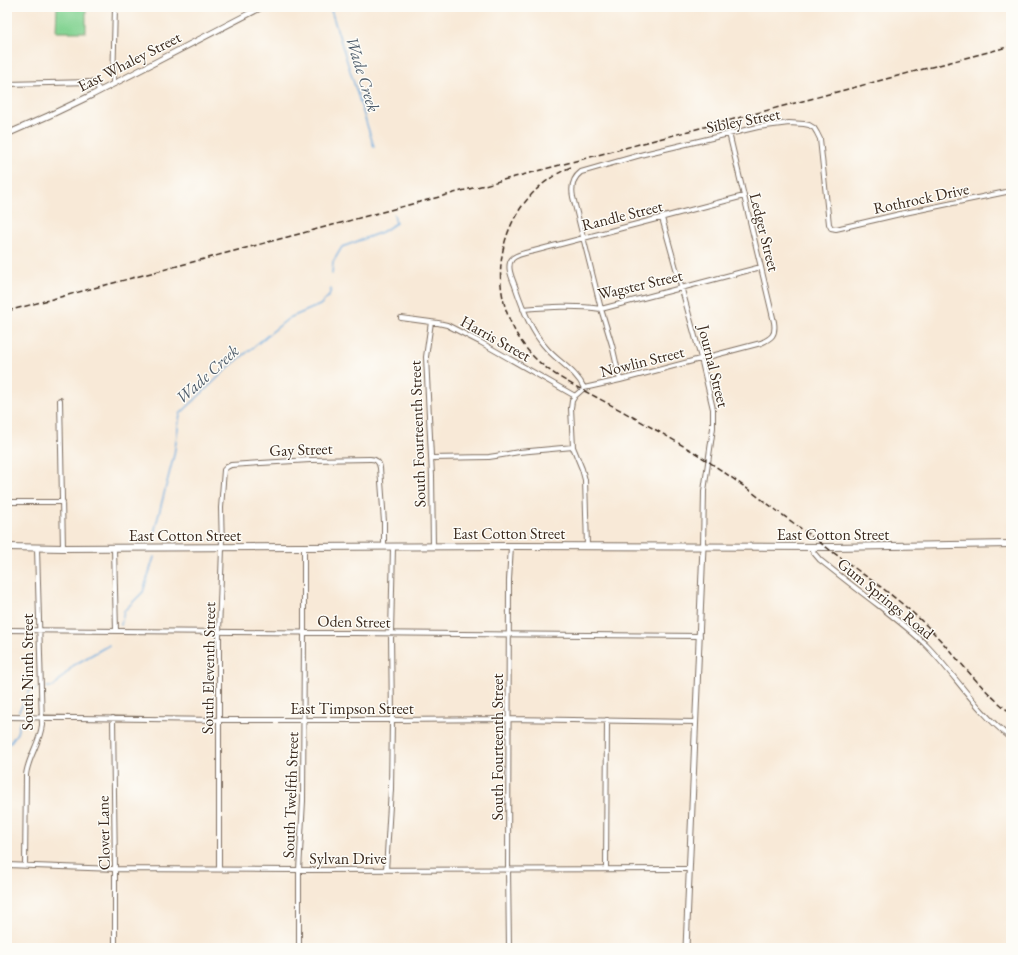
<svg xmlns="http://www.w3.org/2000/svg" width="1018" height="955" font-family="'EB Garamond',serif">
	<rect width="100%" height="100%" fill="#fdfcf7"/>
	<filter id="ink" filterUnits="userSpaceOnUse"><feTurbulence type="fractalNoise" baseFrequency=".025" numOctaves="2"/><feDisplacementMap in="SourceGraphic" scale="8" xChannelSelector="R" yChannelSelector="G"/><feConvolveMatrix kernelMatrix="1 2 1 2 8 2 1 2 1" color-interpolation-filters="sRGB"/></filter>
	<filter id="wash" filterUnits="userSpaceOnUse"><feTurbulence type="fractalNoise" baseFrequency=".012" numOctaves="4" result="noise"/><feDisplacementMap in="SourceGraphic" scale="16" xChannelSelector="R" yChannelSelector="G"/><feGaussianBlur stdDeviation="0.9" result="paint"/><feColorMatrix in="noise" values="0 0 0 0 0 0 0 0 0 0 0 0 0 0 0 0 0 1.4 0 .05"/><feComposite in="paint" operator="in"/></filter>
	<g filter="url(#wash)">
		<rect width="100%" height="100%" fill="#f8e9d7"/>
		<!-- green -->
		<path fill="#83d392" stroke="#5f7e58" d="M 57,7 L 86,7 L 86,32 L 56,32 Z"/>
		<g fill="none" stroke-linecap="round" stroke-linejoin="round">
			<!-- stream -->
			<path stroke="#6aa8dc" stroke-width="1.5" d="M 330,7 L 374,147
				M 332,274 L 333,262 L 342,247 L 382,232 L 396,223 L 394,214
				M 154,540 L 154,533 L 174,455 L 180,414 L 229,367 L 289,318 L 320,305 L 329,296 L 331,289
				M 121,625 L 124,611 L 143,592 L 154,557
				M 47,687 L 53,687 L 74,665 L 109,645
				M 19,711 L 30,690 L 36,689
				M 7,743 L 10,743 L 17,733 L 20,721"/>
		</g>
	</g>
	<g filter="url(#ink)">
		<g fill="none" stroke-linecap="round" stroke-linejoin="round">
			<defs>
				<path id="minor" d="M 7,84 L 91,82 L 95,84 L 100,91
					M 113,84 L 115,7
					M 662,218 L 701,358 L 713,409 L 713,428 L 704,491 L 703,547
					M 523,309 C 549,307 575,305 601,309 L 761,267
					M 401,318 L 438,323 L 447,325 L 480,342 L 575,396
					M 431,322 L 426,357 L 432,476 L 433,546
					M 620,380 L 612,345 L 601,309 L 573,197 C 571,187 573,178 581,172 L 644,154 L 758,127 L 789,123 L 804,124 L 809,125 L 814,128 L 817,133 L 820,139 L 829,224 L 831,228 L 836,229 L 900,214 L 1011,191
					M 584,388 C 577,372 560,363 548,350 C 531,332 523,309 515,286 C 512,278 506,266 512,259 C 515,255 529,252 534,251 L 744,196
					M 60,400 L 63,548
					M 431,458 L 489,457 L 502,455 L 519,452 L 573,447
					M 7,502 L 63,502
					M 587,546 L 585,480 L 582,469 L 573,447 L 571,408 L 572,401 L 575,396 L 584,388 L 620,380 L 761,343 C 772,338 776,335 774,322 L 729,133
					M 811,547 L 814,553 L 820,560 C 839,575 858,590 878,605 C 895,618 912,631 927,646 C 956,676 977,712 1011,738
					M 114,548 L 116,631
					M 7,630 L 700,636
					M 7,717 L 219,720 L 392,720 L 509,719 L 696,722
					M 113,718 L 115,869 L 115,948
					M 7,865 L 115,869 L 299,870 L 689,869
					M 25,865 L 26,775 C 28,757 40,743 42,725 L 37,548
					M 219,869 L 219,632 L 222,548 L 221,508 L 224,470 L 227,467 L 231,465 L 310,460 L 370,459 C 376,459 379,461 380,468 L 384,522 L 384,547
					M 606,869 L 607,720
					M 386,870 L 391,789 L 392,720 L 391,633 L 393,547
					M 299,948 L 299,870 L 303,801 L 304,632 L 304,547
					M 509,948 L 508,869 L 509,580 L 511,546"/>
				<path id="tertiary" d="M 7,134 L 48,116 L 92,95 L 262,7
					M 686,948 C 691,814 698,681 703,547"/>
				<path id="secondary" d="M 7,547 L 63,548 L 511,546 L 832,547 L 1011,544"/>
			</defs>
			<!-- minor casing -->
			<use href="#minor" stroke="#7d6d5f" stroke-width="6"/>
			<!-- tertiary casing -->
			<use href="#tertiary" stroke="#7d6d5f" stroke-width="7"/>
			<!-- secondary casing -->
			<use href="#secondary" stroke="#7d6d5f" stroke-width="8"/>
			<!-- minor -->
			<use href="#minor" stroke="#fff" stroke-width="4"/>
			<!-- tertiary -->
			<use href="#tertiary" stroke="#fff" stroke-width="5"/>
			<!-- secondary -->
			<use href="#secondary" stroke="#fff" stroke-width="6"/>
			<!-- rail -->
			<path stroke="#3b2a1e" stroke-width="1.5" stroke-dasharray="6 3" stroke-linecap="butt" d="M 571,167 C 496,199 478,294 531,354 C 548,373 573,385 596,397 C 628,414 660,432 692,451 C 721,469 749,490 776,510 C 811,536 846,562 881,587 C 898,600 915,614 930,629 C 957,657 980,689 1011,713
				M 7,311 L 1011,46"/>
		</g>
	</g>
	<g text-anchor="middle" stroke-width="3" stroke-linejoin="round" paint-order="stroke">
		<!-- street labels -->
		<g font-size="16" fill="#3b2a1e" stroke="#fdfcf7">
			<text transform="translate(129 61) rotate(-27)" y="6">East Whaley Street</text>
			<text transform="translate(743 120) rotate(-11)" y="6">Sibley Street</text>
			<text transform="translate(921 198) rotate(-12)" y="6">Rothrock Drive</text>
			<text transform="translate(622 215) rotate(-14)" y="6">Randle Street</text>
			<text transform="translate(765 232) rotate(76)" y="6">Ledger Street</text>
			<text transform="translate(640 284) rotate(-13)" y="6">Wagster Street</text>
			<text transform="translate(496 338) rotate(29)" y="6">Harris Street</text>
			<text transform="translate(642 361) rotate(-14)" y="6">Nowlin Street</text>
			<text transform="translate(714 366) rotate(76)" y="6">Journal Street</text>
			<text transform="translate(417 434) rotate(-92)" y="6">South Fourteenth Street</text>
			<text transform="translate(301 449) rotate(-2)" y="6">Gay Street</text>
			<text x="509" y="539">East Cotton Street</text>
			<text x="833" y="540">East Cotton Street</text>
			<text x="185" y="541">East Cotton Street</text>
			<text transform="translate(886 598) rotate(39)" y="6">Gum Springs Road</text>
			<text transform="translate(354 621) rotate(1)" y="6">Oden Street</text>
			<text transform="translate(208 668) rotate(-89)" y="6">South Eleventh Street</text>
			<text transform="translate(27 672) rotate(-90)" y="6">South Ninth Street</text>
			<text x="352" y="714">East Timpson Street</text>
			<text transform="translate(497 747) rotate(-90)" y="6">South Fourteenth Street</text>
			<text transform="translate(290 795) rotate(-88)" y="6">South Twelfth Street</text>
			<text transform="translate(103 833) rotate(-91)" y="6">Clover Lane</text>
			<text x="348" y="864">Sylvan Drive</text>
		</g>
		<!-- water labels -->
		<g font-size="17" font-style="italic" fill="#4e5c6a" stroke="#fdfcf7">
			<text transform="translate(363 74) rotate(73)" y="6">Wade Creek</text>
			<text transform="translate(207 374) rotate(-42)" y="6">Wade Creek</text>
		</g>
	</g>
	<!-- margin -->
	<rect width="1018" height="955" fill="none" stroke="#fdfcf7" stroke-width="24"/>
</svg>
